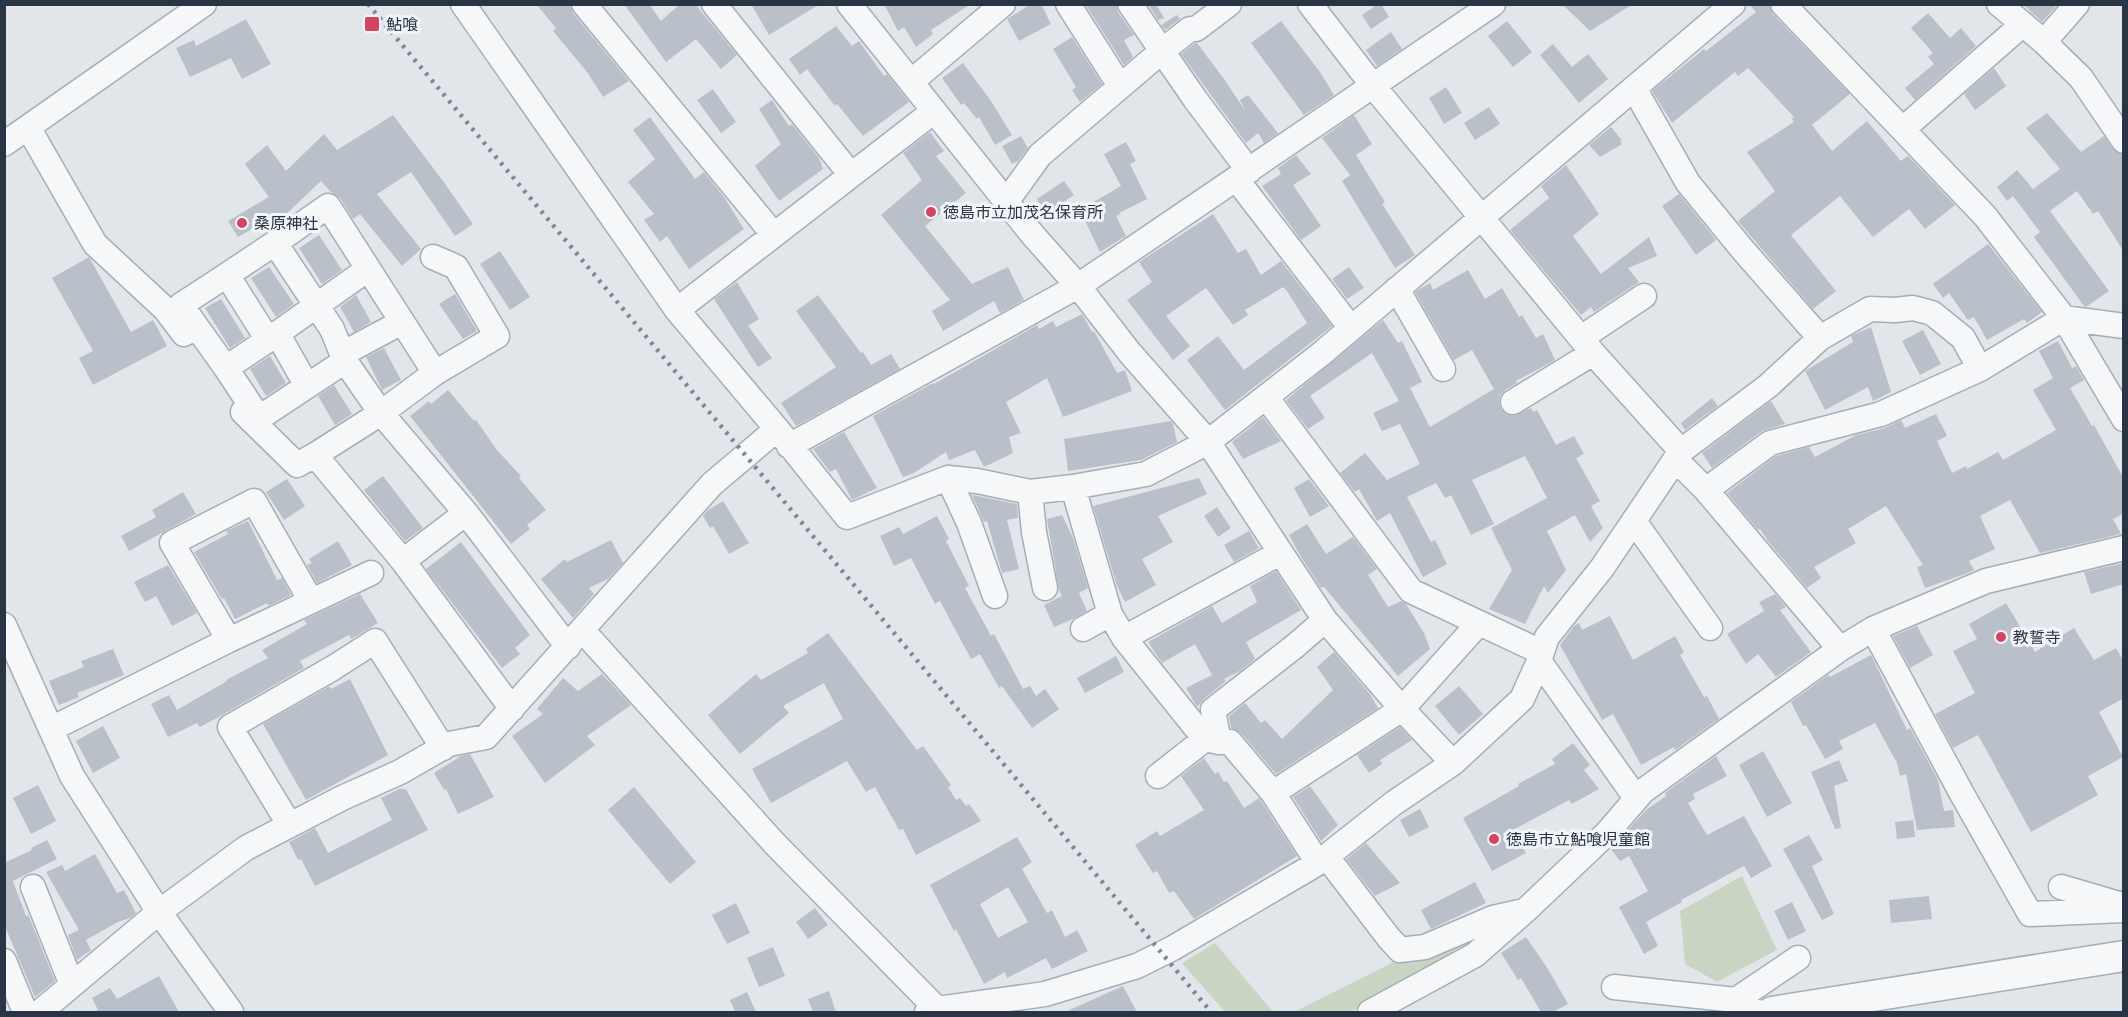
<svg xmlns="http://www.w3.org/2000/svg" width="2128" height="1017" font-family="Helvetica,'Noto Sans JP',sans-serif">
	<rect width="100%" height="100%" fill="#e2e6eb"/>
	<!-- green -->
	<path fill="#c9d5c3" d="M 1742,876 L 1777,950 L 1717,982 L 1685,964 L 1680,911 Z
		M 1469,936 L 1466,944 L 1351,1012 L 1294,1012 L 1398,960 L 1412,963 Z
		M 1215,943 L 1273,1012 L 1225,1012 L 1182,963 Z"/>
	<!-- building -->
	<path fill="#b9c0c9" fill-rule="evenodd" d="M 536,4 L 570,4 L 573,13 L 629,81 L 603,97 L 587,72 L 553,31 L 556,28 Z
		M 624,4 L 649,4 L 661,21 L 680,4 L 695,4 L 737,55 L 721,69 L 696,39 L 666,62 Z
		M 751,4 L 820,4 L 769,35 Z
		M 884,4 L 971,4 L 931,30 L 933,34 L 916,47 L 904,27 L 898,31 Z
		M 1031,4 L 1041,4 L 1051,24 L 1019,41 L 1007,19 Z
		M 1085,4 L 1116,4 L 1118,12 L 1134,35 L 1124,40 L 1133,57 L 1124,65 Z
		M 1148,4 L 1156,4 L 1164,18 L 1158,20 Z
		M 1378,4 L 1381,4 L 1389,17 L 1371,29 L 1362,15 Z
		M 1562,4 L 1633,4 L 1590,31 Z
		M 1749,4 L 1769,4 L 1773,14 L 1850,94 L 1812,125 L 1832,151 L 1867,121 L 1901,161 L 1908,156 L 1955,205 L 1925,229 L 1909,209 L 1873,237 L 1840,196 L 1791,235 L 1836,291 L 1813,309 L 1738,221 L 1775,191 L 1747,152 L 1794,122 L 1792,119 L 1794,117 L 1748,68 L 1738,76 L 1735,72 L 1672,123 L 1652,91 L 1704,49 L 1706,51 L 1756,12 Z
		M 2023,4 L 2058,4 L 2042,22 Z
		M 1928,13 L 1950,38 L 1961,28 L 1976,46 L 1915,100 L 1905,88 L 1934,64 L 1928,57 L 1933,53 L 1911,28 Z
		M 1177,15 L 1180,19 L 1165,30 L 1161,25 Z
		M 246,19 L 271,64 L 242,79 L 231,58 L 190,77 L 176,48 L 194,40 L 196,46 Z
		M 1281,21 L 1320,72 L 1334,95 L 1304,115 L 1251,43 Z
		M 1507,21 L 1532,52 L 1513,67 L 1488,36 Z
		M 836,26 L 852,46 L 859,41 L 884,76 L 887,74 L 909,102 L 863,136 L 837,104 L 835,106 L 807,69 L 800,75 L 789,59 Z
		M 1391,32 L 1402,49 L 1377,66 L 1366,50 Z
		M 1072,37 L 1102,84 L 1080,102 L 1072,90 L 1076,87 L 1053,49 Z
		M 1195,43 L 1197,43 L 1224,79 L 1246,112 L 1240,100 L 1248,95 L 1278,133 L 1264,143 L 1258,133 L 1246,143 L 1181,54 Z
		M 1553,44 L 1572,67 L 1588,54 L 1608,79 L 1579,103 L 1540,55 Z
		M 963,63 L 991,101 L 1012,135 L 995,145 L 979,117 L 977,119 L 964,103 L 961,105 L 942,78 Z
		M 1994,68 L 2006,86 L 1975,110 L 1964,94 Z
		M 1446,87 L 1462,113 L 1444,124 L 1429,98 Z
		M 713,89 L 736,122 L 721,133 L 697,100 Z
		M 772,100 L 789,126 L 792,124 L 819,158 L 823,169 L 779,201 L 755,166 L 781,144 L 759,109 Z
		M 1489,107 L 1500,124 L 1475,140 L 1464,123 Z
		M 2047,113 L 2081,152 L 2104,136 L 2113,149 L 2124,155 L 2124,252 L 2098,211 L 2093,214 L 2077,191 L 2050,211 L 2109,291 L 2086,307 L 2084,306 L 2034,237 L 2040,232 L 2013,196 L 2007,201 L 1997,187 L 2017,170 L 2033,189 L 2060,169 L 2026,128 Z
		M 393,115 L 443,181 L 473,224 L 455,236 L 411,172 L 377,194 L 421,249 L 402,266 L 360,214 L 353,219 L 340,198 L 331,192 L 321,181 L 283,217 L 280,213 L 238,237 L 228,221 L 269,197 L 245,164 L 267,145 L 286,171 L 324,134 L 337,150 Z
		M 1354,115 L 1372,144 L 1356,155 L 1385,202 L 1382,204 L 1415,255 L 1395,268 L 1342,181 L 1350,175 L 1322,138 Z
		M 650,117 L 695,179 L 704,172 L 724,197 L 744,229 L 689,269 L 667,236 L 660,242 L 644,220 L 654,214 L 628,182 L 655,159 L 633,130 Z
		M 1611,127 L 1622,140 L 1620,141 L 1622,144 L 1600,157 L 1589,145 Z
		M 930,132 L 944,151 L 936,156 L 966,193 L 925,226 L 972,284 L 1008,267 L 1024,300 L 1000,313 L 994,301 L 943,331 L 932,311 L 950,300 L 881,215 L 922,180 L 903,153 Z
		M 1021,136 L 1028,148 L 1018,161 L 1012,164 L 1002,146 Z
		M 1126,142 L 1136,161 L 1130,164 L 1147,199 L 1119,213 L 1120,214 L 1116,216 L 1126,236 L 1100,252 L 1080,210 L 1121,186 L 1104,154 Z
		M 1296,155 L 1311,174 L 1293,185 L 1321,226 L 1301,240 L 1262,186 L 1281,174 L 1278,168 Z
		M 1566,165 L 1599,214 L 1573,236 L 1601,274 L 1649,237 L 1657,256 L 1628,268 L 1639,282 L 1594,312 L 1591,307 L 1581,315 L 1510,230 L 1549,198 L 1541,186 Z
		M 1064,181 L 1074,195 L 1044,215 L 1037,199 Z
		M 1679,194 L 1716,240 L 1696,255 L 1662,206 Z
		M 1213,214 L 1238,253 L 1246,249 L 1261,275 L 1281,261 L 1332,326 L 1225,410 L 1187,360 L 1218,336 L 1244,370 L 1307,323 L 1287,291 L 1283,287 L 1245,310 L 1248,315 L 1233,325 L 1206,288 L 1166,316 L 1190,346 L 1173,360 L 1127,300 L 1152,282 L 1139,262 Z
		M 319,235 L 342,270 L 322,284 L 299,248 Z
		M 1988,244 L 2042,312 L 2027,323 L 2024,319 L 1987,340 L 1974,317 L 1968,320 L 1949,293 L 1943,298 L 1933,284 Z
		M 500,251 L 530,297 L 510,310 L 480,264 Z
		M 89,257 L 131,332 L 153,320 L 167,346 L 93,385 L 79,358 L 93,351 L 52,278 Z
		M 269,267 L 294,304 L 276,317 L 251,278 Z
		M 1349,267 L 1364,288 L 1347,299 L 1332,279 Z
		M 1468,270 L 1485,299 L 1502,288 L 1519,317 L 1522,315 L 1536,338 L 1543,334 L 1555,360 L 1516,381 L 1517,383 L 1505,390 L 1500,396 L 1499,402 L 1501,409 L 1506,414 L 1513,416 L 1531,408 L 1533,412 L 1537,410 L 1556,445 L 1574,436 L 1584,454 L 1576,458 L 1600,501 L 1591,506 L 1603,528 L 1590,542 L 1575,515 L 1547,531 L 1566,570 L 1548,593 L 1544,586 L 1525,624 L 1489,609 L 1512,570 L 1491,528 L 1547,498 L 1525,456 L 1472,480 L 1494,524 L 1471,535 L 1451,495 L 1445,498 L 1436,483 L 1407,497 L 1431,542 L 1435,540 L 1447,564 L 1423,577 L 1390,513 L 1377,521 L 1359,489 L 1355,492 L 1340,473 L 1365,453 L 1387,480 L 1420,464 L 1400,424 L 1382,431 L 1373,413 L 1399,401 L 1372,353 L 1310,396 L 1325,418 L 1308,429 L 1286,400 L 1383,320 L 1398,343 L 1402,341 L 1422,382 L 1410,388 L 1430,427 L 1494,389 L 1472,350 L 1454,360 L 1415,292 L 1430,283 L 1433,290 Z
		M 737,282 L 759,319 L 748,326 L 772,358 L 758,367 L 714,299 Z
		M 455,294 L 477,331 L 463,339 L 439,304 Z
		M 356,295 L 371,322 L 354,332 L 340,307 Z
		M 818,295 L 861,353 L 863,352 L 871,365 L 891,354 L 900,369 L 796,426 L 781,403 L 836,367 L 796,311 Z
		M 221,299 L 245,338 L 230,348 L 205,308 Z
		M 1082,314 L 1092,332 L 1094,331 L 1117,373 L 1125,370 L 1132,391 L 1063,417 L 1047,378 L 1006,402 L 1021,433 L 1009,437 L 1013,453 L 984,467 L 975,450 L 949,460 L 946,452 L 914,473 L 903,477 L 873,416 L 933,383 L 934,384 L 1037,325 L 1039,329 L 1053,321 L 1056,327 Z
		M 1871,327 L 1891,392 L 1873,401 L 1868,387 L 1825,410 L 1805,371 L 1853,342 L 1851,336 Z
		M 1923,330 L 1941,364 L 1920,375 L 1902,341 Z
		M 2058,341 L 2072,368 L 2076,366 L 2084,380 L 2070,388 L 2092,426 L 2094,425 L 2124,479 L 2124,513 L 2113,519 L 2121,534 L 2040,553 L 2010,500 L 1980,516 L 1995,549 L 1969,561 L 1974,570 L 1965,574 L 1925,588 L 1917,567 L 1923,565 L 1886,506 L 1848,529 L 1856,543 L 1814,567 L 1821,578 L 1807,588 L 1768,541 L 1760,529 L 1758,530 L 1727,493 L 1776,456 L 1809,447 L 1815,457 L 1856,435 L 1885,428 L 1901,420 L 1905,428 L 1936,414 L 1947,436 L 1937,441 L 1952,473 L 1966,466 L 1967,469 L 1998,452 L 2003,460 L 2056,430 L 2033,390 L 2053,378 L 2039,351 Z
		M 384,348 L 401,380 L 382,390 L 366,357 Z
		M 270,356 L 286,383 L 266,396 L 250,369 Z
		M 334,385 L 352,414 L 335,425 L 318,396 Z
		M 448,390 L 474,421 L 476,420 L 497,450 L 521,476 L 519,478 L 546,510 L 527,525 L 530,529 L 511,544 L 410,416 L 429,401 L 431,404 Z
		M 1712,398 L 1718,406 L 1685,430 L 1681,423 Z
		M 1771,401 L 1785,424 L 1762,431 L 1712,468 L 1702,453 Z
		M 1263,417 L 1281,441 L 1243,459 L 1232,442 Z
		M 1171,421 L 1173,424 L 1177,442 L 1141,460 L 1068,471 L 1064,439 Z
		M 844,432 L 877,488 L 852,500 L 836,469 L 830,472 L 813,449 Z
		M 383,476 L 423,528 L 405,541 L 364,490 Z
		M 1199,478 L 1207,494 L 1158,516 L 1173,542 L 1142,559 L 1156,585 L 1125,602 L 1117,586 L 1093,506 Z
		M 287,479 L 305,506 L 284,520 L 266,492 Z
		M 1309,479 L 1329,506 L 1310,517 L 1294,488 Z
		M 183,492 L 196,514 L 129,551 L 121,536 L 156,517 L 152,510 Z
		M 972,495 L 1017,504 L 1018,518 L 1007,520 L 1019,569 L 1002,573 L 987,521 L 984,522 Z
		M 723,501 L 749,543 L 729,554 L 713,526 L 710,528 L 703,516 L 708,510 Z
		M 1217,507 L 1231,528 L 1218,537 L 1204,516 Z
		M 1062,515 L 1073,538 L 1088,588 L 1079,593 L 1087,611 L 1073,619 L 1054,627 L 1044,605 L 1062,596 L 1059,590 L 1047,519 Z
		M 937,516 L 949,539 L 946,541 L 969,586 L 965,588 L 991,636 L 994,634 L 1023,689 L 1030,686 L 1036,696 L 1045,689 L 1059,709 L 1032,728 L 1002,686 L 999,688 L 980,654 L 971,659 L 940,601 L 935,604 L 911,558 L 894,566 L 880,536 L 899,527 L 903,534 Z
		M 248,521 L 277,580 L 282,578 L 291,595 L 268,606 L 267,603 L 235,619 L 224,598 L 222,599 L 194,552 L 228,534 L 226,531 Z
		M 1307,524 L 1326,554 L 1353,537 L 1377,569 L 1368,575 L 1388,607 L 1401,601 L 1406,604 L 1424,633 L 1430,649 L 1398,676 L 1324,587 L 1321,588 L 1301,557 L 1289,535 Z
		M 1249,531 L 1259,548 L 1234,562 L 1224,545 Z
		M 611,540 L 623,563 L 608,579 L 589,588 L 594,594 L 573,618 L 541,579 L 565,559 L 567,562 Z
		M 338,541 L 352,565 L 317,583 L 307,565 L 312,563 L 309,559 Z
		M 461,542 L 530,635 L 515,648 L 520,654 L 502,668 L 426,569 Z
		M 2124,563 L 2124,584 L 2091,594 L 2084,572 Z
		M 168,565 L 197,613 L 172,626 L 156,596 L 145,602 L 134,582 Z
		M 1276,571 L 1301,610 L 1246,642 L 1255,659 L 1240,671 L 1224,679 L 1226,681 L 1204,699 L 1197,707 L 1186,688 L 1212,675 L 1195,644 L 1162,663 L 1148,642 L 1212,606 L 1222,623 L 1257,602 L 1250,586 Z
		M 360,594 L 378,623 L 351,639 L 349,635 L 300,661 L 304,668 L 217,718 L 200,727 L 197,723 L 168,737 L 151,704 L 169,695 L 177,710 L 227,681 L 226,680 L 268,658 L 262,650 L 307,624 L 304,620 Z
		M 1775,594 L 1786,607 L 1780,610 L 1811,652 L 1776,677 L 1758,654 L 1746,664 L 1727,634 L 1764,611 L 1759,602 Z
		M 2006,603 L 2035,652 L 2074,628 L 2094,660 L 2116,648 L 2124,662 L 2124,698 L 2099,712 L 2123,757 L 2088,776 L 2098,795 L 2031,832 L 1978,735 L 1953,748 L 1935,714 L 1975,693 L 1953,651 L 1977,639 L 1969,624 Z
		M 1610,616 L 1633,660 L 1675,636 L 1684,652 L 1680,655 L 1704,697 L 1707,696 L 1719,719 L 1675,750 L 1674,747 L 1641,765 L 1613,714 L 1602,720 L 1560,645 L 1574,626 L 1579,623 L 1582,630 Z
		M 1917,626 L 1933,655 L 1910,668 L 1893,636 Z
		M 828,633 L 917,750 L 923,746 L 951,785 L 948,787 L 956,800 L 960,798 L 966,806 L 969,804 L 981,821 L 916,855 L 903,829 L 899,830 L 875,787 L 866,792 L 847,761 L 771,803 L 752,769 L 843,719 L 824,683 L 783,706 L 789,713 L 740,754 L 708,715 L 756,674 L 761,680 L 808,653 L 806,649 Z
		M 113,649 L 124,675 L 77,693 L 79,697 L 59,705 L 49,681 L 84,667 L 81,661 Z
		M 1334,652 L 1370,694 L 1378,708 L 1276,774 L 1241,733 L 1231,728 L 1229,716 L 1245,703 L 1261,723 L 1265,720 L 1282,739 L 1333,690 L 1317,667 Z
		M 1871,655 L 1907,730 L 1910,728 L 1938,780 L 1944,811 L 1953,810 L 1955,827 L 1917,830 L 1906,774 L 1900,776 L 1897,763 L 1875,723 L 1839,741 L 1843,749 L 1825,759 L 1806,725 L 1803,726 L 1791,702 L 1828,675 L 1830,677 Z
		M 1116,656 L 1124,672 L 1085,693 L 1077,678 Z
		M 602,674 L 631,705 L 587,736 L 595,745 L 545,783 L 512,736 L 543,714 L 537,709 L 563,678 L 578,691 Z
		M 350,679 L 388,755 L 306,800 L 263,724 L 330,686 L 331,689 Z
		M 1459,686 L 1483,714 L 1459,735 L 1435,706 Z
		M 103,726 L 120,758 L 93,773 L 76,741 Z
		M 1400,727 L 1412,740 L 1380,760 L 1382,764 L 1369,773 L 1357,755 Z
		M 1573,743 L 1590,765 L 1584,770 L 1599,789 L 1572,804 L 1569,800 L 1513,830 L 1526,853 L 1492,871 L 1463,818 L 1519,786 L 1518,784 L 1555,764 L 1552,759 Z
		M 1763,751 L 1792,803 L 1767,817 L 1739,765 Z
		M 470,754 L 494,797 L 458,814 L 446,789 L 444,790 L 434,773 L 461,756 Z
		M 1716,756 L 1727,776 L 1693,794 L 1695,799 L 1688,803 L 1707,835 L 1744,816 L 1772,866 L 1751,878 L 1744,866 L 1681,900 L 1682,902 L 1646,922 L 1658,946 L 1644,954 L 1619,907 L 1648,891 L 1629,856 L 1620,861 L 1611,849 L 1646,810 L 1666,796 L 1665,793 Z
		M 1204,758 L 1215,774 L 1218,772 L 1224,782 L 1227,781 L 1244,808 L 1259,798 L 1297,856 L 1194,919 L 1174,891 L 1169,893 L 1157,871 L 1153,873 L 1135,845 L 1157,831 L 1160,836 L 1204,810 L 1181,776 Z
		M 1839,760 L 1848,781 L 1834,786 L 1841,828 L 1835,829 L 1811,772 Z
		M 38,785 L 56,821 L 31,834 L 13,798 Z
		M 1310,786 L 1338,825 L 1321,841 L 1293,797 Z
		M 634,787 L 696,862 L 670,884 L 608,810 Z
		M 399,789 L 406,789 L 428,830 L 315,886 L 301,859 L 298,860 L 289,842 L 315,828 L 328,853 L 392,820 L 381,798 Z
		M 1420,809 L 1429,827 L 1409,837 L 1400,820 Z
		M 1913,820 L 1915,837 L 1897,839 L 1895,822 Z
		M 1809,835 L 1823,860 L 1812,866 L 1834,914 L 1822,920 L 1783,849 Z
		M 1017,837 L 1032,862 L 1022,869 L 1047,913 L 1052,910 L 1065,937 L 1077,930 L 1088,951 L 1052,969 L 1046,958 L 1007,978 L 1005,972 L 984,984 L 956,929 L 954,931 L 930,885 ZM 1008,887 L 1028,922 L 998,938 L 980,904 Z
		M 47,840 L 57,859 L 13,881 L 26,916 L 28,915 L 30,919 L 55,981 L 35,997 L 4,924 L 4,863 L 32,850 L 31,848 Z
		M 1366,843 L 1400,883 L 1375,896 L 1346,859 Z
		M 95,854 L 117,893 L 124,890 L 136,913 L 130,918 L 118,922 L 86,940 L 91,950 L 77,960 L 68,935 L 79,930 L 46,872 L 62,865 L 65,871 Z
		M 1475,882 L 1486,903 L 1431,929 L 1421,910 Z
		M 1929,896 L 1932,919 L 1891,923 L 1889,900 Z
		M 1792,902 L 1806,931 L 1788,940 L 1774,911 Z
		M 736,903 L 750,933 L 727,944 L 712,915 Z
		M 815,908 L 828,925 L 808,939 L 796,922 Z
		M 1526,937 L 1548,969 L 1568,1004 L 1553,1012 L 1541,1012 L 1521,978 L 1518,980 L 1501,953 Z
		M 773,947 L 785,976 L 759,987 L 747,958 Z
		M 159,976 L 179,1012 L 93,1012 L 98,1010 L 92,998 L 110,988 L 117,999 Z
		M 1123,986 L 1137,1012 L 1065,1012 Z
		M 829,991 L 836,1012 L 813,1012 L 808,999 Z
		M 747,992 L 756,1012 L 735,1012 L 730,1000 Z"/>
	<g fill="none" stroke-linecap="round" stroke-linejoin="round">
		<defs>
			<path id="minor" d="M 463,4 L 677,310 L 777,429 L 847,517 L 948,478 L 977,481 L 1030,492 L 1073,487 L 1146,474 L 1208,442 L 1321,354 L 1733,4
				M 584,4 L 774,235
				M 714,4 L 851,175
				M 849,4 L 1032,234 L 1078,286 L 1130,353 L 1208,442 L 1325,620 L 1402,709 L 1453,763
				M 1068,4 L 1120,86
				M 1130,4 L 1162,51 L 1190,29 L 1196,29 L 1229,4
				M 1783,4 L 1985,216 L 2064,318 L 2124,419
				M 1999,4 L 2044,42 L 2081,78 L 2124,141
				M 2044,42 L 2077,4
				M 911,82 L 1003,4
				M 1634,88 L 1688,183 L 1743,250 L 1820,338
				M 29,129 L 95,244 L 165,309 L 184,334
				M 1903,129 L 2023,24
				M 4,144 L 204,4
				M 1237,180 L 1351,328
				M 1006,202 L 1040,155 L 1162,51 L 1195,99 L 1249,171
				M 433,257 L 456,267 L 497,336 L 435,373
				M 227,275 L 275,243
				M 1397,289 L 1443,369
				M 677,310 L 934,111
				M 277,333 L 307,386
				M 1581,338 L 1644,296
				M 342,354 L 402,322
				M 345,361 L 259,418 L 226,368 L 181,305 L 227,275 L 268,340 L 368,269
				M 226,368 L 268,340
				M 1266,397 L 1411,591 L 1541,652
				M 1513,402 L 1593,353
				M 243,412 L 297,465 L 315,455
				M 789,446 L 1078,286 L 1493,4
				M 1681,451 L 1768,386 L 1820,338 L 1870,309 L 1895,310 L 1913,308 L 1932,313 L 1963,338 L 1980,369 L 2064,318 L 2124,326
				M 948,478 L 969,523 L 995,596
				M 1073,487 L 1110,614 L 1124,638 L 1205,739 L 1219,742 L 1230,742 L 1273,793 L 1318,863
				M 1706,490 L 1770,443 L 1881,414 L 1980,369
				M 1030,492 L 1034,532 L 1045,588
				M 1634,521 L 1710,628
				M 403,561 L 466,513
				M 4,625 L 72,776 L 159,912 L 231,1012
				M 1083,629 L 1110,614
				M 1873,629 L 1962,794 L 2030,914 L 2124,910
				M 583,631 L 775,844 L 937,1009
				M 1124,638 L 1280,553
				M 229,640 L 172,543 L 254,501 L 311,601
				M 1840,649 L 1873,629 L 1986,581 L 2124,548
				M 1539,661 L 1636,798
				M 512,709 L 403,561 L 315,455 L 381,413 L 345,361 L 332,329 L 275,243 L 328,206 L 435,373 L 381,413 L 466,513 L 568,647
				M 51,729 L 229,640 L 371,573
				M 1219,742 L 1213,710 L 1295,646 L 1325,620
				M 1158,776 L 1205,739
				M 1273,793 L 1402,709 L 1479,623
				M 289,824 L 230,727 L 333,668 L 375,641 L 443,748
				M 1327,857 L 1388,937 L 1400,950 L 1425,947 L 1493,918 L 1524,911
				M 33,887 L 72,985
				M 2061,887 L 2119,904
				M 4,961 L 25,1012
				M 1614,987 L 1736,1000 L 1757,1012
				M 1736,1000 L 1798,958
				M 40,1012 L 159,912 L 246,848 L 342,798 L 400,772 L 449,744 L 486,737 L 712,484 L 777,429
				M 927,1012 L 937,1009 L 1045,994 L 1137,966 L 1173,948 L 1318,863 L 1394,803 L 1453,763 L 1522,699 L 1539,661 L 1547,637 L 1602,568 L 1681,451 L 1593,353 L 1374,87 L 1310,4
				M 1370,1012 L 1475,955 L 1526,910 L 1606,834 L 1643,791 L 1840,649 L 1706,490 L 1676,460"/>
			<path id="tertiary" d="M 1772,1012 L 2124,956"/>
		</defs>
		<!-- minor casing -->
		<use href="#minor" stroke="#a7adb6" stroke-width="27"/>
		<!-- tertiary casing -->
		<use href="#tertiary" stroke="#a7adb6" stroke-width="33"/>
		<!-- minor -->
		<use href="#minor" stroke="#f5f7f9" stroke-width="24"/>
		<!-- tertiary -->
		<use href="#tertiary" stroke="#f5f7f9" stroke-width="30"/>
		<!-- rail -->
		<path stroke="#7b8795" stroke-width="4.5" stroke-dasharray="3 6" stroke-linecap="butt" d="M 368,4 L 1211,1012"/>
	</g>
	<!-- markers -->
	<g fill="#d34463" stroke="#f2f5f8" stroke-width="2">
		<rect x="364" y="16" width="16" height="16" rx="3"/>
		<circle cx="931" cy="212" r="6"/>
		<circle cx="242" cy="223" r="6"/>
		<circle cx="2001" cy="637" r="6"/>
		<circle cx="1494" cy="839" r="6"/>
	</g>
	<g text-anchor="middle" stroke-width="6" stroke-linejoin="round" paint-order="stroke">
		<!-- poi labels -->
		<g font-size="16" fill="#293544" stroke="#f2f5f8" text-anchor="start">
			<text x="386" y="30">鮎喰</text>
			<text x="943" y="218">徳島市立加茂名保育所</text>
			<text x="254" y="229">桑原神社</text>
			<text x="2013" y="643">教誓寺</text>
			<text x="1506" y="845">徳島市立鮎喰児童館</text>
		</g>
	</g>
	<!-- border -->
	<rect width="2128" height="1017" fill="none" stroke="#293544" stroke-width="12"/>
</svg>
